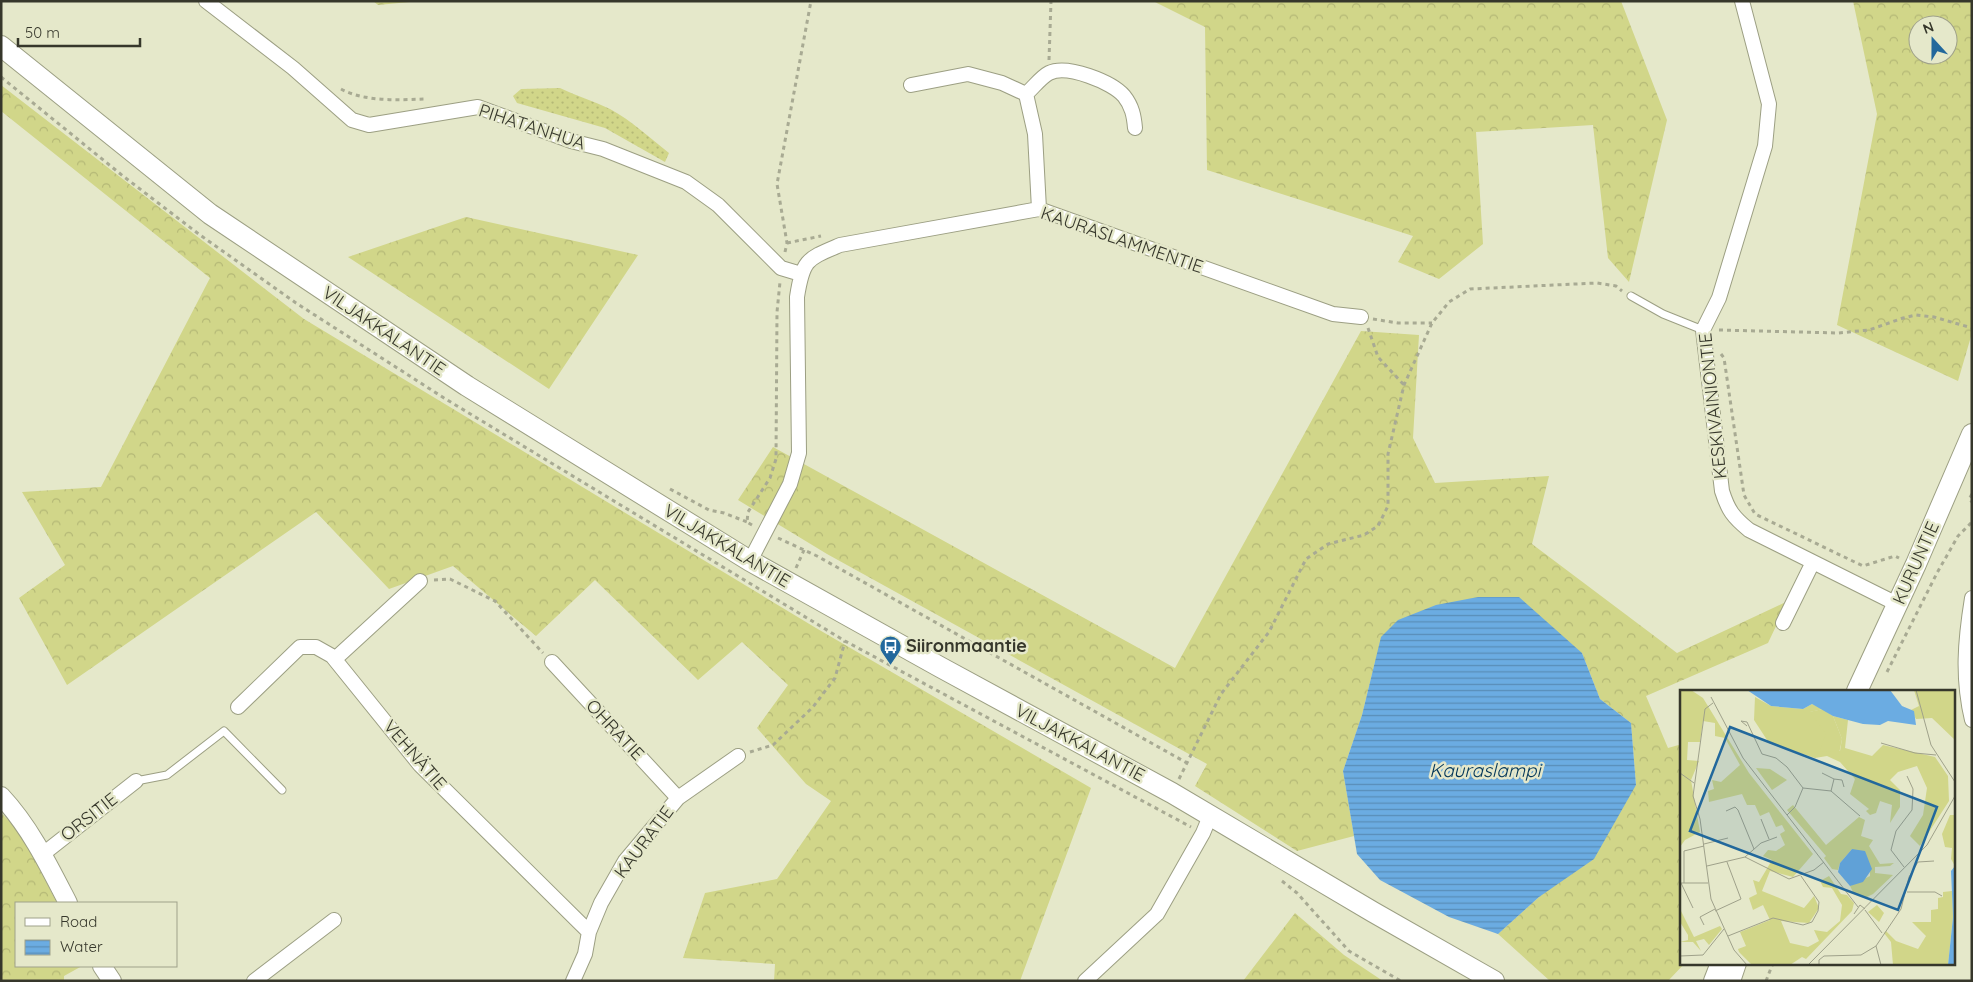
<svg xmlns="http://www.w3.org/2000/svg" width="1973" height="982" font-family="Quicksand,sans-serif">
	<defs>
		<pattern id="forest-crowns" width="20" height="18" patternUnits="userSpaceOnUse" patternTransform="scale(1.25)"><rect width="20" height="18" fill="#d1d689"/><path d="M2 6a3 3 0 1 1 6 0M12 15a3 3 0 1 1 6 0" fill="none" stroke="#b4b876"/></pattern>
		<pattern id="park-dots" width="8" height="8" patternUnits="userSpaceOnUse" patternTransform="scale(1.25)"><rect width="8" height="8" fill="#d1d689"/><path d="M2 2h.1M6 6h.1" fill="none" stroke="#b4b876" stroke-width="1.8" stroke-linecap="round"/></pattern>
		<pattern id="water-rules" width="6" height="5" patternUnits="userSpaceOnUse" patternTransform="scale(1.25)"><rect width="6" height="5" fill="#6bace2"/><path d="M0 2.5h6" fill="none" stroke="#598db7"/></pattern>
	</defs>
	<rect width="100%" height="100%" fill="#e5e8ca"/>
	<!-- forest -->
	<path fill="url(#forest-crowns)" fill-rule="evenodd" d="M 373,1 L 420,1 L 378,5 Z
		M 1153,1 L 1621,1 L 1667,120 L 1629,282 L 1608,258 L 1593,125 L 1476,132 L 1483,244 L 1439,279 L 1398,262 L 1413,236 L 1207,170 L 1205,27 Z
		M 1853,1 L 1972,1 L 1972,333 L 1958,381 L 1837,325 L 1877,114 ZM 1918,25 L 1948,25 L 1948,55 L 1918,55 Z
		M 1,85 L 304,319 L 816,628 L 1091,788 L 1020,981 L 774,981 L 775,964 L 683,958 L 705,893 L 777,879 L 831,801 L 806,784 L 757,728 L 788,685 L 742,642 L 698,680 L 595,580 L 536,636 L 453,566 L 389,589 L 316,512 L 67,685 L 19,598 L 65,565 L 22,492 L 101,487 L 210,278 L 1,111 Z
		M 466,217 L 638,255 L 549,389 L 348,257 Z
		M 1361,331 L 1419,335 L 1413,438 L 1435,483 L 1549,476 L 1532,544 L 1677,653 L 1788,601 L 1768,643 L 1646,696 L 1668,748 L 1682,744 L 1682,963 L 1685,963 L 1668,981 L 1550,981 L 1498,934 L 1539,897 L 1636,785 L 1631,723 L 1600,699 L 1582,653 L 1375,662 L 1362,715 L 1343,771 L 1354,836 L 1297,851 L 1195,786 L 1207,764 L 827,554 L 738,500 L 773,447 L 1175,668 Z
		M 1,813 L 20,831 L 57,903 L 16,903 L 16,966 L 82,966 L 64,976 L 64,981 L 1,981 Z
		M 1295,913 L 1344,955 L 1383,981 L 1243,981 Z"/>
	<!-- park -->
	<path fill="url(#park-dots)" d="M 560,88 C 576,96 594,101 610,109 C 632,121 650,138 669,153 L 665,162 L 605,128 L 517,103 L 513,96 L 521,89 Z"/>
	<!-- water -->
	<path fill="url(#water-rules)" d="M 1478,597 L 1519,597 L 1582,653 L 1600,699 L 1631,723 L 1636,785 L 1594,859 L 1539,897 L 1498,934 L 1449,917 L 1380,880 L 1357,854 L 1343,771 L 1362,715 L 1381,637 L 1398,620 L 1436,605 Z"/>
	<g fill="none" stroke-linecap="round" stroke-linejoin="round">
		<defs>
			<path id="service" d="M 1631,296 L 1663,314 L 1703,330
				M 136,781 L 167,775 L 224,731 L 282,790"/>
			<path id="minor" d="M 206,1 L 293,68 L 352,120 L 369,125 L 478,107 L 571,141 L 603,149 L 686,182 L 718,205 L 781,268 L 801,274
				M 1742,1 L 1769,104 L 1765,146 L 1719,298 L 1703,330 L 1722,491 C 1728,510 1733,517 1749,530 L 1897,604
				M 911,85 L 968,74 L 1002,83 L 1026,94 L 1035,134 L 1039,209
				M 1026,94 C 1033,88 1041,77 1049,73 C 1067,64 1112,82 1124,96 C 1132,106 1134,116 1135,128
				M 750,561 L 790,484 L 799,453 L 797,297 C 803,259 807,259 840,245 L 1039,209 L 1333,314 L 1361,317
				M 1972,598 C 1965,641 1962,678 1972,720
				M 1783,623 L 1813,562
				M 335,659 L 420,581
				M 552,662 L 678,798
				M 238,707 L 300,647 L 316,647 L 332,656 L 420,765 L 589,932
				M 43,854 L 136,781
				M 254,981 L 334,920
				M 573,981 L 585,954 L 589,932 L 601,903 L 625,861 L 678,798 L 738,756
				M 1085,981 L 1157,914 L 1203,833 L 1210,816"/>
			<path id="tertiary" d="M 1,796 C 30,827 49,866 68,903
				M 102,966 L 112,981"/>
			<path id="secondary" d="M 1,46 L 210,214 L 467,386 L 750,561 L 940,667 L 1172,793 L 1373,912 L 1494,981
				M 1857,691 L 1916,564 L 1972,434
				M 1714,981 L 1721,963
				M 1730,981 L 1736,963"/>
		</defs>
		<!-- service casing -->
		<use href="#service" stroke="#9c9f83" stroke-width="9"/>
		<!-- minor casing -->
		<use href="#minor" stroke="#9c9f83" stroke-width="16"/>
		<!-- tertiary casing -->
		<use href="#tertiary" stroke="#9c9f83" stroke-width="20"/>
		<!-- secondary casing -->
		<use href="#secondary" stroke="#9c9f83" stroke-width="22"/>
		<!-- path -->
		<path stroke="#a8aa93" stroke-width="3" stroke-dasharray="4 4" stroke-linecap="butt" d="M 1049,60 L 1051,1
			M 1,77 L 123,176 L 200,235 L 296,303 L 444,398 L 845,641 L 1191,827
			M 341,89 C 365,102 398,100 425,99
			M 787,243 L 821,236
			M 785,252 L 787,243 L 777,184 L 811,1
			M 1373,319 L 1398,323 L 1432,323
			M 1368,328 L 1378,357 L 1404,385
			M 1719,330 L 1838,333 L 1869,330 L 1903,318 L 1916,315 L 1934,317 L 1972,328
			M 1721,354 L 1724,358 L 1744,495 L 1755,514 L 1863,566 L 1895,556 L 1899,558
			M 670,489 L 709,510 L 724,513 L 747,522
			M 1972,494 L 1969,499 L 1972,502
			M 752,525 L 747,522 L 748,512 L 770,478 L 776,459 L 777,312 L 780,282
			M 778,538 L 817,556 L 1187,763
			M 796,568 L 804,550
			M 434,580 L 450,579 L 495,601 L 543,653
			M 1887,672 L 1937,573 L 1958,536 L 1972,522
			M 750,752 L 773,745 L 813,707 L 835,678 L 845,641
			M 1179,779 L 1221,694 L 1269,632 L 1306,559 L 1328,544 L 1364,535 L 1378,526 L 1388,506 L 1388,454 L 1404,385 L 1432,323 L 1449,302 L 1470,289 L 1597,283 L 1616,286 L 1622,291
			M 1282,881 L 1297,893 L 1349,951 L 1401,981
			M 1766,981 L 1773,963"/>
		<!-- service -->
		<use href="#service" stroke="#fff" stroke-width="7"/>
		<!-- minor -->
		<use href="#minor" stroke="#fff" stroke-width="14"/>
		<!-- tertiary -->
		<use href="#tertiary" stroke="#fff" stroke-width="18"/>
		<!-- secondary -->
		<use href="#secondary" stroke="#fff" stroke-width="20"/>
	</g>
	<!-- icons -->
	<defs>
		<symbol id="bus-pin" viewBox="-11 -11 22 30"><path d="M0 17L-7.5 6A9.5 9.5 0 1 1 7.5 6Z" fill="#22689c" stroke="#e5e8ca"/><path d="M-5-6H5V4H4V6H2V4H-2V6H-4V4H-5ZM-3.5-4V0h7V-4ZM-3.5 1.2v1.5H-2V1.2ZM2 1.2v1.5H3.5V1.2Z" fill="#fff"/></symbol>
	</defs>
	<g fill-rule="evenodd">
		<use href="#bus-pin" x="878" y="634" width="25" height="34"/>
	</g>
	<g text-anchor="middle" stroke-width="5" stroke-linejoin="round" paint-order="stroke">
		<!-- street labels -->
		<g font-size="18" fill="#36372b" stroke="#e5e8ca">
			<text transform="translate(532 127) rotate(18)" y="6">PIHATANHUA</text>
			<text transform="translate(1122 240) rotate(19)" y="6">KAURASLAMMENTIE</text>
			<text transform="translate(384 331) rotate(34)" y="6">VILJAKKALANTIE</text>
			<text transform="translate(1713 406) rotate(-96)" y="6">KESKIVAINIONTIE</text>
			<text transform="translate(727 546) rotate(31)" y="6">VILJAKKALANTIE</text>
			<text transform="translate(1916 563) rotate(-66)" y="6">KURUNTIE</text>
			<text transform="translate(615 730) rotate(47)" y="6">OHRATIE</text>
			<text transform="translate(1080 743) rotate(28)" y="6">VILJAKKALANTIE</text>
			<text transform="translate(415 755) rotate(49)" y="6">VEHNÄTIE</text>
			<text transform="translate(89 817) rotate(-38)" y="6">ORSITIE</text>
			<text transform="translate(644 842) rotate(-53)" y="6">KAURATIE</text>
		</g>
		<!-- poi labels -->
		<g font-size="18" font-weight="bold" fill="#36372b" stroke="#e5e8ca" text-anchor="start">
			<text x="906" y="652">Siironmaantie</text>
		</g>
		<!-- water labels -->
		<g font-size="19" font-style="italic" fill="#013558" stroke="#e5e8ca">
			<text x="1485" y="777">Kauraslampi</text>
		</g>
	</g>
	<!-- overview -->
	<g transform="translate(1680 690)">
		<rect width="275" height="275" fill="#e5e8ca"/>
		<path d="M 143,19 L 153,26 L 162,49 L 159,64 L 139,62 L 129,22 Z" fill="#d1d689"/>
		<path d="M 0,0 L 11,0 L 23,8 L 69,83 L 133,164 L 113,187 L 90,181 L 82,201 L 124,218 L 134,206 L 139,218 L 129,233 L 101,231 L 110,253 L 128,257 L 139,251 L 134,240 L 147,242 L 160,231 L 162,215 L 152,198 L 143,197 L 140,191 L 149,186 L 161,204 L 167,205 L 174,213 L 172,221 L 126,269 L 122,267 L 110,275 L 72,275 L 59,262 L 58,259 L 66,256 L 60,242 L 90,230 L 83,215 L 73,220 L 69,208 L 77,204 L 73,190 L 79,192 L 92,170 L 83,166 L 88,160 L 96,161 L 105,155 L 100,144 L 105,141 L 102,135 L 96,137 L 89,122 L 80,126 L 75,115 L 67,115 L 62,104 L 29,112 L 28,101 L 34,99 L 32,90 L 41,92 L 60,75 L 45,48 L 35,46 L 35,33 L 23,31 L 20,52 L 8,52 L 7,70 L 19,71 L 11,90 L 20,142 L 5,150 L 0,157 ZM 234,0 L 275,0 L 275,50 L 252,28 L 236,29 L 231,20 L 239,16 ZM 75,7 L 91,16 L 123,19 L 132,14 L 143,19 L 130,22 L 146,44 L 139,62 L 160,61 L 162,49 L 153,26 L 168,30 L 165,58 L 192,66 L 203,55 L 255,67 L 268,86 L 269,111 L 240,156 L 230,146 L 243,125 L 247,98 L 237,76 L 218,82 L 210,90 L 220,100 L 220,117 L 210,133 L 212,115 L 200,111 L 196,123 L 190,125 L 186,121 L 189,119 L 170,104 L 175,89 L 160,72 L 147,66 L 135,68 L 89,53 L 74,30 ZM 76,78 L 90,79 L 107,90 L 92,100 ZM 113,115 L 146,155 L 179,127 L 185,130 L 181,146 L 193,150 L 189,156 L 200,174 L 214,173 L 210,176 L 195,177 L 195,183 L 213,185 L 193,204 L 185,208 L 174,204 L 170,196 L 190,186 L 190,175 L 172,159 L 160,173 L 158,180 L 152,179 L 144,168 L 146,166 L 107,120 ZM 270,125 L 275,125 L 275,176 L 271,169 L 272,158 L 265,157 L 262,144 ZM 272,201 L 273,227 L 268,275 L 213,275 L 211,252 L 204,243 L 206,241 L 216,251 L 238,259 L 246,246 L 232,232 L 251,232 L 251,220 L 258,219 L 258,208 L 263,207 L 263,202 ZM 0,219 L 14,247 L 40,236 L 42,239 L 29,255 L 24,249 L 16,251 L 21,261 L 13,252 L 0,252 L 8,250 L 8,245 L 0,232 Z" fill="#d1d689"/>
		<path d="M 197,215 L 204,223 L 199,232 L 188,222 Z" fill="#d1d689"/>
		<path d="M 67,0 L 210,0 L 222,16 L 234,21 L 236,35 L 208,31 L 200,35 L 183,34 L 153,26 L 132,14 L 123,19 L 91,16 ZM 172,159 L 185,161 L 192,179 L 183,192 L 170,196 L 158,182 L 160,173 ZM 275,176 L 275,275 L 268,275 L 273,227 L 271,181 Z" fill="#6bace2"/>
		<path fill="none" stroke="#9fa18a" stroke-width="1" d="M 236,0 L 251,55 L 275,92M 31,7 L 63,68 L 178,217M 33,13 L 25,19 L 13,106 L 20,129 L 31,209 L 54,260 L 67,275M 67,36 L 61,31 L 67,32 L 82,64 L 96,68 L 107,77 L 123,98M 201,53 L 235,63 L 256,65M 0,83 L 14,93M 142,83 L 154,89 L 151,101M 154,89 L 162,90 L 164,97M 123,98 L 151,101 L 180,126M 46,121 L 55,117 L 58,120 L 74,159M 107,125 L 115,117 L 123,98M 81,129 L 89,149M 24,154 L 48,148M 65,167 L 81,153 L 97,147M 27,176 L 65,167 L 109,189 L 134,180 L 144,172M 224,177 L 211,160 L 216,141 L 232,120 L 233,99 L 227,86M 4,193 L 4,161 L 24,156M 227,202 L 255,202 L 262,206M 13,218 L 1,193 L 28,193M 185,220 L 202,243M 35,221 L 61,209 L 47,172M 174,224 L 180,215 L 185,219M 24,235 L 20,227 L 35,219M 48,246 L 93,228 L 123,235 L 132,232 L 138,221 L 139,212 L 121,186M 196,256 L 201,275M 0,266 L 23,265 L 44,239M 128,275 L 247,155 L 275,106M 139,275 L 139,270 L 144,266 L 181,265 L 196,256 L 221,219 L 229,187 L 238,172 L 254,171"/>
		<path fill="#22689c" fill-opacity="0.15" stroke="#22689c" stroke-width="2.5" d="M 50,37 L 257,117 L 218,220 L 10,141 Z"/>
		<rect width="275" height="275" fill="none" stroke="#36372b" stroke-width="2.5"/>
	</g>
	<!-- border -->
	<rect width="1973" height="982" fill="none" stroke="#36372b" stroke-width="5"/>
	<!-- legend -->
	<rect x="15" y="902" width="162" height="65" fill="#e5e8ca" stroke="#9fa18a"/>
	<rect x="25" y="918" width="25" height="8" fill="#ffffff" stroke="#9fa18a"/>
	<text x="60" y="927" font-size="15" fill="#36372b">Road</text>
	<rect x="25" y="940" width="25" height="15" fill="url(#water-rules)" stroke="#9fa18a"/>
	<text x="60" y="952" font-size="15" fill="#36372b">Water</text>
	<!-- north arrow -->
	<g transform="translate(1933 40) rotate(339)"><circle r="24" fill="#e5e8ca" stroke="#9fa18a"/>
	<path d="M0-4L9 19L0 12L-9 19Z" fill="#22689c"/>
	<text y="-8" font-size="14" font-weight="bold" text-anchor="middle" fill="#36372b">N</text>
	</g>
	<!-- scale -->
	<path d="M18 38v8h122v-8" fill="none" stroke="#36372b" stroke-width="2.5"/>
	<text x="25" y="38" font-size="15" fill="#36372b" stroke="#e5e8ca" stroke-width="4" paint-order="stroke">50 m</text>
</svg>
